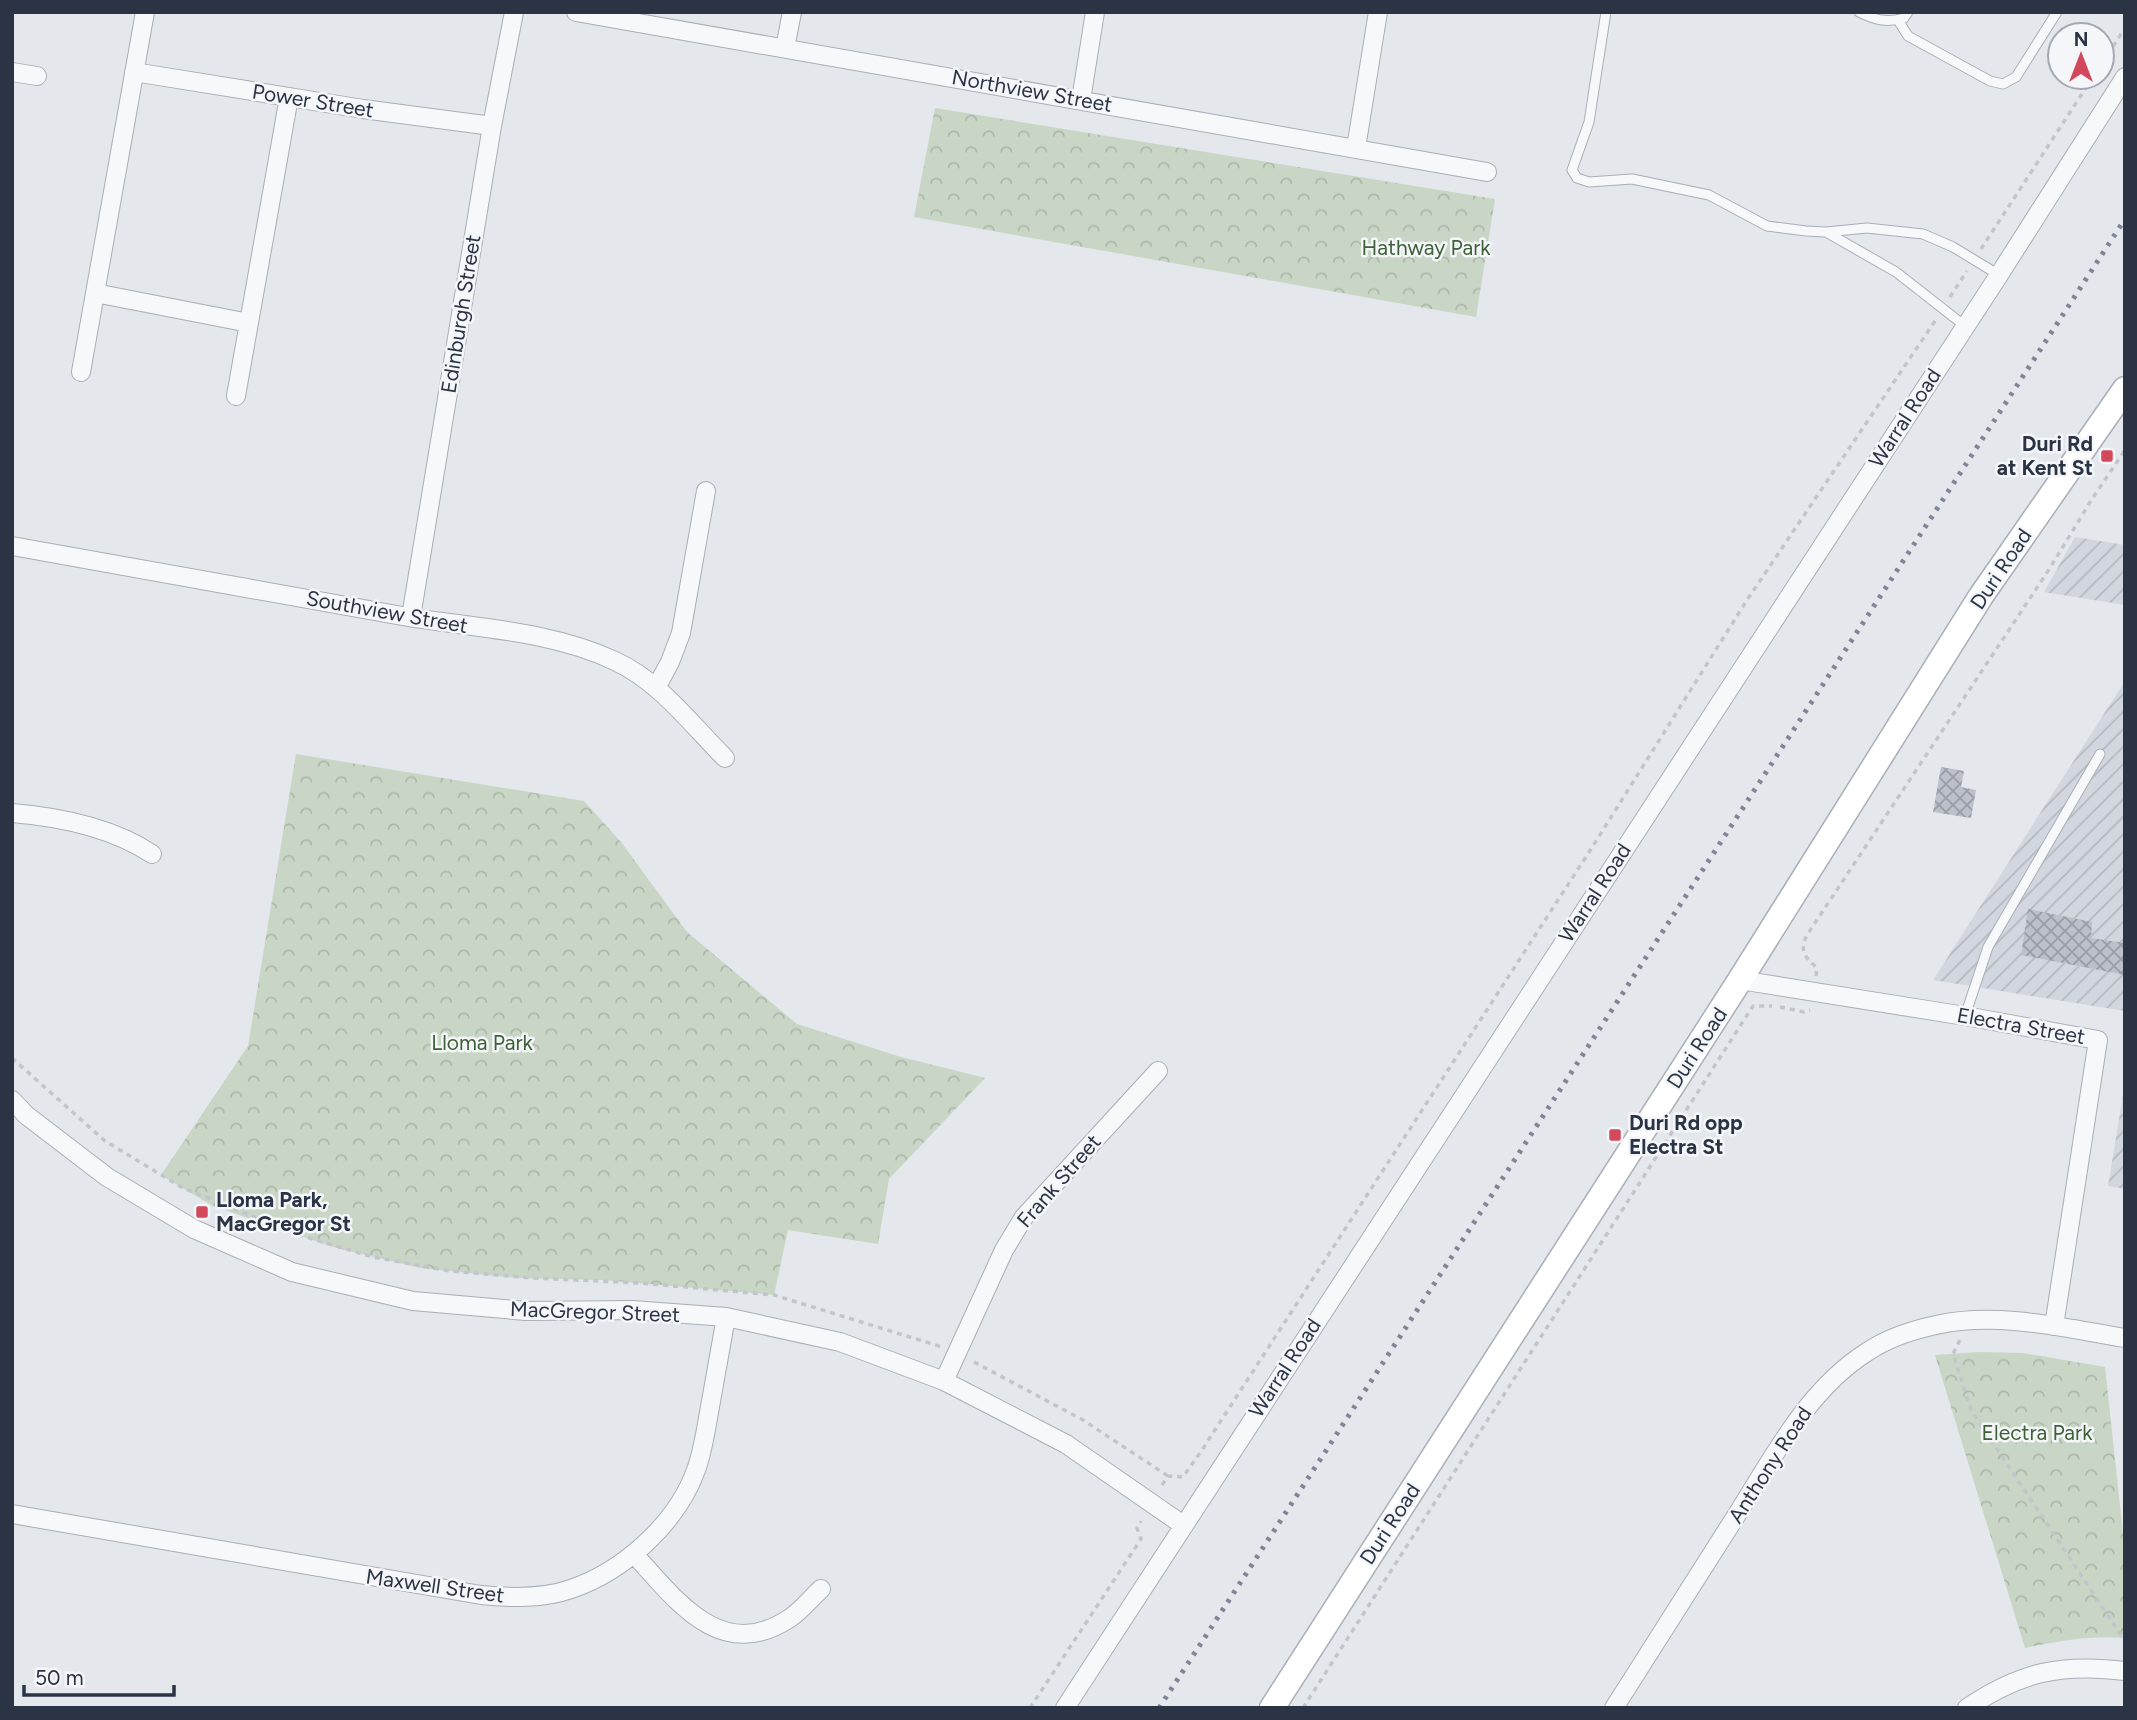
<svg xmlns="http://www.w3.org/2000/svg" width="2137" height="1720" font-family="Figtree,sans-serif">
	<defs>
		<pattern id="industrial-furrows" width="10" height="10" patternUnits="userSpaceOnUse" patternTransform="scale(1.75)"><rect width="10" height="10" fill="#d2d6de"/><path d="M-1 1l2-2M0 10L10 0M9 11l2-2" fill="none" stroke="#b4b8c0"/></pattern>
		<pattern id="park-crowns" width="20" height="18" patternUnits="userSpaceOnUse" patternTransform="scale(1.75)"><rect width="20" height="18" fill="#c9d6c5"/><path d="M2 6a3 3 0 1 1 6 0M12 15a3 3 0 1 1 6 0" fill="none" stroke="#adb8ab"/></pattern>
		<pattern id="building-cross-hatch" width="8" height="8" patternUnits="userSpaceOnUse" patternTransform="scale(1.75)"><rect width="8" height="8" fill="#bbc0ca"/><path d="M0 0l8 8M0 8l8-8" fill="none" stroke="#989da6"/></pattern>
	</defs>
	<rect width="100%" height="100%" fill="#e4e7ec"/>
	<!-- industrial -->
	<path fill="url(#industrial-furrows)" d="M 2075,537 L 2125,545 L 2125,605 L 2044,592 Z
		M 2125,681 L 2125,1011 L 1933,980 Z
		M 2125,1083 L 2125,1189 L 2108,1186 Z"/>
	<!-- park -->
	<path fill="url(#park-crowns)" d="M 935,108 L 1495,199 L 1476,317 L 914,217 Z
		M 296,754 L 584,801 L 621,842 L 687,932 L 797,1024 L 901,1057 L 985,1078 L 889,1179 L 878,1244 L 788,1230 L 774,1295 L 603,1280 L 517,1278 L 420,1268 L 333,1247 L 213,1206 L 161,1175 L 248,1046 Z
		M 1979,1352 L 2023,1353 L 2105,1367 L 2125,1552 L 2125,1638 C 2091,1635 2058,1641 2025,1648 L 1935,1355 Z"/>
	<!-- building -->
	<path fill="url(#building-cross-hatch)" d="M 1941,767 L 1964,771 L 1961,787 L 1976,790 L 1971,818 L 1933,812 Z
		M 2028,909 L 2092,922 L 2091,938 L 2125,943 L 2125,975 L 2021,955 Z"/>
	<g fill="none" stroke-linecap="round" stroke-linejoin="round">
		<defs>
			<path id="lane" d="M 1606,12 L 1589,122 L 1572,170 L 1577,178 L 1589,182 L 1632,179 L 1709,195 L 1767,226 L 1806,231 L 1826,232 L 1867,228 L 1923,234 L 1953,247 L 1999,275
				M 1859,12 C 1875,20 1887,23 1904,18 L 1908,12
				M 1898,20 L 1908,36 L 1990,81 L 2003,84 L 2016,77 L 2057,12
				M 1826,232 L 1896,272 L 1965,326
				M 1965,1016 L 1988,947 L 2100,754"/>
			<path id="street" d="M 576,12 L 1487,172
				M 785,48 L 792,12
				M 12,72 L 37,76
				M 134,72 L 363,109 L 492,126
				M 1081,100 L 1095,12
				M 1356,148 L 1378,12
				M 95,293 L 249,323
				M 81,372 L 145,12
				M 236,396 L 289,97
				M 12,546 C 144,570 276,594 408,617 C 476,628 551,631 615,661 C 659,681 691,724 725,758
				M 411,617 L 492,126 L 514,12
				M 656,688 L 670,662 L 681,633 L 706,491
				M 12,813 C 61,817 111,827 152,854
				M 1740,980 L 1965,1016 L 2098,1040 L 2054,1326
				M 12,1100 L 26,1115 L 107,1177 L 194,1229 L 292,1272 L 413,1301 L 526,1311 L 632,1310 L 726,1317 L 840,1342 L 944,1381 L 1066,1444 L 1183,1525
				M 944,1381 L 1004,1250 L 1024,1217 L 1158,1071
				M 12,1514 L 481,1595 C 511,1598 543,1599 571,1589 C 624,1571 677,1523 696,1470 C 702,1454 705,1435 708,1418 C 714,1385 720,1351 726,1317
				M 634,1554 C 676,1600 721,1664 790,1618 C 801,1611 811,1598 821,1589
				M 1065,1708 L 1999,275 L 2125,77
				M 1614,1708 C 1655,1644 1696,1580 1736,1516 C 1773,1458 1807,1390 1867,1352 C 1886,1339 1913,1330 1936,1325 C 1997,1311 2064,1328 2125,1338
				M 1967,1708 C 2020,1672 2061,1663 2125,1671"/>
			<path id="secondary" d="M 1272,1708 L 1740,980 L 1981,596 L 2125,389"/>
		</defs>
		<!-- lane casing -->
		<use href="#lane" stroke="#a9aeb7" stroke-width="11"/>
		<!-- street casing -->
		<use href="#street" stroke="#a9aeb7" stroke-width="20"/>
		<!-- secondary casing -->
		<use href="#secondary" stroke="#a9aeb7" stroke-width="27"/>
		<!-- path -->
		<path stroke="#c2c5cb" stroke-width="3.5" stroke-dasharray="5 5" stroke-linecap="butt" d="M 2102,63 L 2125,28
			M 1981,249 L 2093,77
			M 1950,297 L 1967,271
			M 1816,976 L 1817,968 C 1805,957 1799,951 1807,935 L 2050,568 L 2092,499 L 2125,450
			M 1780,1007 L 1804,1012 L 1810,1010
			M 12,1058 L 105,1141 L 183,1188 L 299,1235 L 373,1257 L 450,1271 L 532,1278 L 640,1283 L 774,1295 L 942,1347
			M 1960,1340 L 1953,1354 L 1971,1410 L 2125,1641
			M 974,1362 L 1083,1420 L 1168,1476
			M 1162,1485 L 1168,1476 L 1183,1477 L 1202,1450 L 1593,846 L 1747,600 L 1935,321
			M 1030,1708 L 1141,1539 L 1137,1528 L 1141,1521
			M 1303,1708 L 1753,1006 L 1772,1006"/>
		<!-- lane -->
		<use href="#lane" stroke="#f7f8fa" stroke-width="9"/>
		<!-- street -->
		<use href="#street" stroke="#f7f8fa" stroke-width="18"/>
		<!-- secondary -->
		<use href="#secondary" stroke="#fff" stroke-width="24"/>
		<!-- rail -->
		<path stroke="#7d8696" stroke-width="5" stroke-dasharray="3.5 7" stroke-linecap="butt" d="M 1159,1708 L 2125,219"/>
	</g>
	<!-- markers -->
	<g fill="#d1495b" stroke="#f4f6f9" stroke-width="2.5">
		<rect x="2100" y="449" width="14" height="14" rx="3.5"/>
		<rect x="1608" y="1128" width="14" height="14" rx="3.5"/>
		<rect x="195" y="1205" width="14" height="14" rx="3.5"/>
	</g>
	<g text-anchor="middle" stroke-width="5" stroke-linejoin="round" paint-order="stroke">
		<!-- street labels -->
		<g font-size="21" fill="#2b3445" stroke="#f4f6f9">
			<text transform="translate(1032 91) rotate(10)" y="7">Northview Street</text>
			<text transform="translate(313 101) rotate(9)" y="7">Power Street</text>
			<text transform="translate(461 314) rotate(-81)" y="7">Edinburgh Street</text>
			<text transform="translate(1905 418) rotate(-57)" y="7">Warral Road</text>
			<text transform="translate(2001 569) rotate(-56)" y="7">Duri Road</text>
			<text transform="translate(387 612) rotate(10)" y="7">Southview Street</text>
			<text transform="translate(1595 893) rotate(-57)" y="7">Warral Road</text>
			<text transform="translate(2021 1026) rotate(10)" y="7">Electra Street</text>
			<text transform="translate(1697 1048) rotate(-57)" y="7">Duri Road</text>
			<text transform="translate(1059 1181) rotate(-49)" y="7">Frank Street</text>
			<text transform="translate(595 1312) rotate(2)" y="7">MacGregor Street</text>
			<text transform="translate(1285 1368) rotate(-57)" y="7">Warral Road</text>
			<text transform="translate(1770 1465) rotate(-57)" y="7">Anthony Road</text>
			<text transform="translate(1390 1524) rotate(-57)" y="7">Duri Road</text>
			<text transform="translate(435 1586) rotate(8)" y="7">Maxwell Street</text>
		</g>
		<!-- park labels -->
		<g font-size="21" fill="#3f6138" stroke="#f4f6f9">
			<text x="1426" y="255">Hathway Park</text>
			<text x="482" y="1050">Lloma Park</text>
			<text x="2037" y="1440">Electra Park</text>
		</g>
		<!-- poi labels -->
		<g font-size="21" font-weight="bold" fill="#2b3445" stroke="#f4f6f9" text-anchor="start">
			<text x="2093" y="451" text-anchor="end">Duri Rd<tspan x="2093" dy="24">at Kent St</tspan></text>
			<text x="1629" y="1130">Duri Rd opp<tspan x="1629" dy="24">Electra St</tspan></text>
			<text x="216" y="1207">Lloma Park,<tspan x="216" dy="24">MacGregor St</tspan></text>
		</g>
	</g>
	<!-- border -->
	<rect width="2137" height="1720" fill="none" stroke="#2b3445" stroke-width="28"/>
	<!-- north arrow -->
	<g transform="translate(2081 56)"><circle r="33" fill="#f4f6f9" stroke="#a4a8b1" stroke-width="2"/>
	<path d="M0-5L12 26L0 18L-12 26Z" fill="#d1495b"/>
	<text y="-10" font-size="19" font-weight="bold" text-anchor="middle" fill="#2b3445">N</text>
	</g>
	<!-- scale -->
	<path d="M24 1685v10h150v-10" fill="none" stroke="#2b3445" stroke-width="3.5"/>
	<text x="35" y="1685" font-size="21" fill="#2b3445" stroke="#f4f6f9" stroke-width="5" paint-order="stroke">50 m</text>
</svg>
